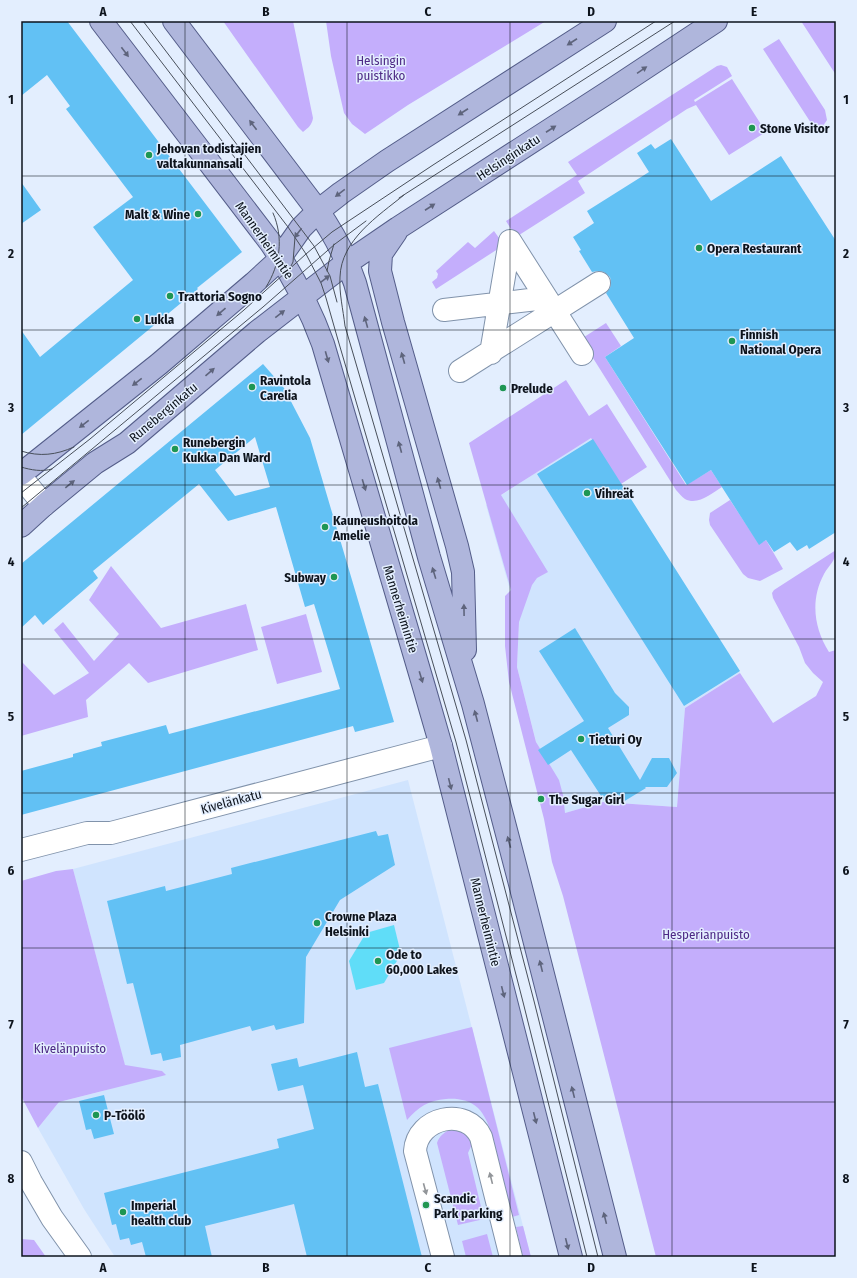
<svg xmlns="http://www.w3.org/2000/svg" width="857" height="1278" font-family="'Fira Sans Condensed',sans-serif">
	<rect width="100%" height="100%" fill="#e3eefe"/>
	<!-- built -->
	<path fill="#d0e4fe" d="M 591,437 L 740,673 L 685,708 L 677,807 L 603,802 L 555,816 L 517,667 L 519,622 L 486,505 Z
		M 408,780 L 531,1257 L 115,1257 L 84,1209 L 38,1128 L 59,1102 L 103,1091 L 162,1071 L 125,1066 L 73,869 Z"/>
	<!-- green -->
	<path fill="#c4aefc" d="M 223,21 L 293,21 L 313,118 C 312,125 308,128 303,132 L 298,127 Z
		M 326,21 L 546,21 L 408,105 L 365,134 L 352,124 L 344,113 L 331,56 Z
		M 801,21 L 836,21 L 836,75 Z
		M 779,39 L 825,110 L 827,120 L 823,126 C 817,127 815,127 811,123 L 763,49 Z
		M 721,65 L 727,67 L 732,76 L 694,100 L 695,102 L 732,79 L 766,132 L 729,155 L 696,105 L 687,109 L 578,181 L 585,193 L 516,237 L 506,221 L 577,175 L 568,162 L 717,66 Z
		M 494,231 L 504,245 L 436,289 L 432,282 L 437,278 L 438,274 L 436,271 L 468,242 L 475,248 Z
		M 606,323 L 621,346 L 605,357 L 686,485 L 711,470 L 722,487 C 712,493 698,506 685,499 C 682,497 679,493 676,490 L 581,339 Z
		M 566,380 L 589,416 L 607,404 L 647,467 L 621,484 L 591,438 L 501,495 L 548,572 L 537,578 L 532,585 L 519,622 L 517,667 L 536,742 L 559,780 L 563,795 L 565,813 L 603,802 L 677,807 L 685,708 L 740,673 L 773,723 L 816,696 L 823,682 L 813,673 L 805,663 L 799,647 L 773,598 L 772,593 L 774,590 L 836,550 C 836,561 829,565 824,574 C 810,600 814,628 829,652 L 836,650 L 836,1257 L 656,1257 L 563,896 L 552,862 L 544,819 L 509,682 L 505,646 L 505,596 L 511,590 L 469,443 Z
		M 730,500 L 759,544 L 766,540 L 783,569 L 760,581 L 748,578 L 743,574 L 710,525 L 709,520 L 710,513 Z
		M 111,566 L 161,628 L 246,604 L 258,650 L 148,683 L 129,663 L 86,700 L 88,717 L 21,736 L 21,661 L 54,695 L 89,673 L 54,630 L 63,622 L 94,661 L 119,634 L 89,600 Z
		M 306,614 L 322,672 L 277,684 L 261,627 Z
		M 73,869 L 125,1065 L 162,1071 L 166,1075 L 59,1102 L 38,1128 L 21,1096 L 21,881 L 56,871 Z
		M 472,1027 L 519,1215 L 512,1217 C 508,1200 504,1183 499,1166 C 495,1148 491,1121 478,1108 C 470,1100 457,1098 446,1099 C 429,1100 418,1107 407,1120 L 389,1048 Z
		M 453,1129 L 462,1130 L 473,1142 L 468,1153 L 484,1219 L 458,1225 L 437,1143 C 439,1136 445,1131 453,1129 Z
		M 523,1226 L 531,1257 L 523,1257 L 516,1227 Z
		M 487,1234 L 493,1257 L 466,1257 L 462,1241 Z
		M 21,1239 L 34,1240 L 46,1257 L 21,1257 Z"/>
	<!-- water -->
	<path fill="#60ddf8" d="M 394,925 L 401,954 L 384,983 L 356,990 L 349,961 L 366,933 Z"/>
	<!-- building -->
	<path fill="#62c1f4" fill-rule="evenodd" d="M 21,21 L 67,21 L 242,252 L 197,288 L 198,289 L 21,435 L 21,330 L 40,357 L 133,280 L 93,227 L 133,197 L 66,109 L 70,106 L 47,75 L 21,96 Z
		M 671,139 L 711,201 L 781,156 L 836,241 L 836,532 L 809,549 L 807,545 L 797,551 L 790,542 L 774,552 L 766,540 L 759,545 L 711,470 L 687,485 L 605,357 L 634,338 L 606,293 L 610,288 L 611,282 L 610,277 L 604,272 L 598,271 L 592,272 L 579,251 L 581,250 L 573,237 L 594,223 L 587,211 L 649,172 L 637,153 L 651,144 L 655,149 Z
		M 21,182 L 41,210 L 21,224 Z
		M 263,364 L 284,388 L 310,438 L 394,722 L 355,732 L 353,726 L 21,815 L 21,771 L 73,757 L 73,754 L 102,746 L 101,742 L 166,725 L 169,734 L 340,689 L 314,604 L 305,607 L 276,507 L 228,521 L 199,484 L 93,571 L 98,578 L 43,625 L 35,615 L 21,628 L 21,564 ZM 255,437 L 270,487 L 235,496 L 215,470 Z
		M 593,439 L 740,671 L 684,706 L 537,474 Z
		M 575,628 L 615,693 L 629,707 L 629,715 L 608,728 L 640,780 L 652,758 L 669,758 L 677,773 L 667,787 L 645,787 L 646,788 L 623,802 L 618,794 L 605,802 L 571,750 L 548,765 L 538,750 L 584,721 L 539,651 Z
		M 376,831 L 378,836 L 388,834 L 395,865 L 340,900 L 306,957 L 304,1023 L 276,1030 L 274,1025 L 252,1031 L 250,1026 L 180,1045 L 181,1057 L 163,1061 L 161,1053 L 151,1055 L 133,983 L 127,984 L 107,901 L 165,886 L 166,891 L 232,874 L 231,868 Z
		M 357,1052 L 365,1087 L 378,1084 L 422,1257 L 307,1257 L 294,1204 L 205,1226 L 212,1257 L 146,1257 L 142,1242 L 131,1245 L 129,1238 L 120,1240 L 116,1224 L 112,1225 L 104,1193 L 279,1148 L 277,1139 L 314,1129 L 303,1085 L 278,1091 L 271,1064 L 297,1058 L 299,1067 Z
		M 104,1095 L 114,1134 L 94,1139 L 91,1129 L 86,1130 L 79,1101 Z"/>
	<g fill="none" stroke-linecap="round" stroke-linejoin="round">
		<defs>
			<path id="minor" d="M 510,241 L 582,354
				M 444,310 L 546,298
				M 491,353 L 510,241
				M 460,371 L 599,283
				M 21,477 L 44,505
				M 21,850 L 87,833 L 111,833 L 441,746
				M 21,1162 L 31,1182 L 52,1218 L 80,1257
				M 443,1257 L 415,1151 C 417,1117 467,1106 481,1137 L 511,1257"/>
			<path id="major" d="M 101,21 L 270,242 C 292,274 310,308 323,344 L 424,687 L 441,746 L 571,1257
				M 174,21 L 318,211 C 334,234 346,257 355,283 L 429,557 L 473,704 L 519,880 L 615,1257
				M 396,232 L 381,254 L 380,271 L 393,322 L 457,546 L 463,572 L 465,650
				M 21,474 L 159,364 L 254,283 L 277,262 L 301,228 L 318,211 L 341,193 L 387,161 L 605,21
				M 21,526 L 44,505 L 95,463 L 127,443 L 257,332 L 341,267 L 398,228 L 610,91 L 716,21"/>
		</defs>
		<!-- minor casing -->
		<use href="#minor" stroke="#8193ab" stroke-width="24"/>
		<!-- major casing -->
		<use href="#major" stroke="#545d89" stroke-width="24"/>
		<!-- minor -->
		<use href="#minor" stroke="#fff" stroke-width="22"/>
		<!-- major -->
		<use href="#major" stroke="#afb6dc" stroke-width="22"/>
		<!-- tram -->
		<path stroke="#484f5a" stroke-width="1" d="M 130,21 L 288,227 L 306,254 L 321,283 L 326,298 L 338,340 L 456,742 L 523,1002 L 587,1257
			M 143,21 L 314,246 L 330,276 L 337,302
			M 404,195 C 378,216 341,240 340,277 C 339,293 343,309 345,326 L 466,740 L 534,1001 L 598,1257
			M 399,198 L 675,21
			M 290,268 L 293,262 L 295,237
			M 327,271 L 329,261 L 334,244
			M 266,287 C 280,265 284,238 273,213
			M 21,451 C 40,457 56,455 74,447
			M 21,467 C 31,470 42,472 52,469
			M 21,493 L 90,439 L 244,310 L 306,254 L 332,232 L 433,165 L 656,21
			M 21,508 L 263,307 L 335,244 L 366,221"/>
	</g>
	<!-- one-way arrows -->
	<defs><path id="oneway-solid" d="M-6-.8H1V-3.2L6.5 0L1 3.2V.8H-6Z"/></defs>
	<g fill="#5e647c">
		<use href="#oneway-solid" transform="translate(572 42) rotate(147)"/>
		<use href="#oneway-solid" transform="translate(125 52) rotate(53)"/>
		<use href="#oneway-solid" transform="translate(642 70) rotate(-34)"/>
		<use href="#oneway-solid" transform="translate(463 112) rotate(147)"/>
		<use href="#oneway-solid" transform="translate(253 125) rotate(-127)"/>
		<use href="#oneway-solid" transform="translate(551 129) rotate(-33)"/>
		<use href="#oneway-solid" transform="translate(340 193) rotate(143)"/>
		<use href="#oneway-solid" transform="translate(430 207) rotate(-33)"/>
		<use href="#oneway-solid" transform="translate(298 233) rotate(127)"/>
		<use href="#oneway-solid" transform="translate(325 279) rotate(-37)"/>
		<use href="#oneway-solid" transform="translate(221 312) rotate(139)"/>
		<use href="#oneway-solid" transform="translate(280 314) rotate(-38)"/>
		<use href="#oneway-solid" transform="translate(366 322) rotate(-106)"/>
		<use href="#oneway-solid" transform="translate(327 357) rotate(74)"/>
		<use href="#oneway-solid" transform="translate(403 358) rotate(-106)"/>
		<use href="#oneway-solid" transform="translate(210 372) rotate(-41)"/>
		<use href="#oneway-solid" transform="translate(137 382) rotate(142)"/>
		<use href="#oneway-solid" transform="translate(84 424) rotate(142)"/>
		<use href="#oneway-solid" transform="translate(400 447) rotate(-105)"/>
		<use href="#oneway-solid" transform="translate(439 483) rotate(-106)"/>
		<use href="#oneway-solid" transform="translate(70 484) rotate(-39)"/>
		<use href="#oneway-solid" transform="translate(364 485) rotate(73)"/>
		<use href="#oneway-solid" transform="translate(434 573) rotate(-107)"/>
		<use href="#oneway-solid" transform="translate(464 610) rotate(-91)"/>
		<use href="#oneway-solid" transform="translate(421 677) rotate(73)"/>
		<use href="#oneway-solid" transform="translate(476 716) rotate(-105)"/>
		<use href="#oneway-solid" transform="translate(450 784) rotate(76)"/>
		<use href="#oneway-solid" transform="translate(509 842) rotate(-105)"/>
		<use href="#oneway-solid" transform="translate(541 966) rotate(-104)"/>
		<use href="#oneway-solid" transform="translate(503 992) rotate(76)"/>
		<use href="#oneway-solid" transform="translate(573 1092) rotate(-104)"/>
		<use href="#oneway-solid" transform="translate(535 1118) rotate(76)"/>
		<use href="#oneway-solid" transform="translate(605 1218) rotate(-104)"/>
		<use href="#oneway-solid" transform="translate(567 1244) rotate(76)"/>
	</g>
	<g fill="#929599">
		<use href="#oneway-solid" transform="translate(491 1178) rotate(-104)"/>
		<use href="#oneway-solid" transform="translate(425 1189) rotate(75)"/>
	</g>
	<!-- grid -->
	<path fill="none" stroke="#0d131c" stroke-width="1" stroke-opacity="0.55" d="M 185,21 L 185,1257M 347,21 L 347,1257M 510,21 L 510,1257M 672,21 L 672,1257M 21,176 L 836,176M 21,330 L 836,330M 21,485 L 836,485M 21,639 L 836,639M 21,793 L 836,793M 21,948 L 836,948M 21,1102 L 836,1102"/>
	<!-- markers -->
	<g fill="#1e9653" stroke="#e3eefe" stroke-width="1.5">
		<circle cx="752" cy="128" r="4"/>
		<circle cx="149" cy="155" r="4"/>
		<circle cx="198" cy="214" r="4"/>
		<circle cx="699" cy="248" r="4"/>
		<circle cx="170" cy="296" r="4"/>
		<circle cx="137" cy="319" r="4"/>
		<circle cx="732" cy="341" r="4"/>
		<circle cx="252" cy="387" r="4"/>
		<circle cx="503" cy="388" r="4"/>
		<circle cx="175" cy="449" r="4"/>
		<circle cx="587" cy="493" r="4"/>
		<circle cx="325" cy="527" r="4"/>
		<circle cx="334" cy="577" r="4"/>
		<circle cx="581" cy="739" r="4"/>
		<circle cx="541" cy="799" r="4"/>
		<circle cx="317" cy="923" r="4"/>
		<circle cx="378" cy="961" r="4"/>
		<circle cx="96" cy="1115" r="4"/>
		<circle cx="426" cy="1205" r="4"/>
		<circle cx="123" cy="1212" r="4"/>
	</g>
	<g text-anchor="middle" stroke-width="3" stroke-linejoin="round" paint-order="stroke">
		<!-- park labels -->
		<g font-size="13" fill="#4d2985" stroke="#e3eefe">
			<text x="381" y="65">Helsingin<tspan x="381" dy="15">puistikko</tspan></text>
			<text x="706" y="939">Hesperianpuisto</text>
			<text x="70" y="1053">Kivelänpuisto</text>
		</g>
		<!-- poi labels -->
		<g font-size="13" font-weight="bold" fill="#0d131c" stroke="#e3eefe" text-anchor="start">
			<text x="760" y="133">Stone Visitor</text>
			<text x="157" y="153">Jehovan todistajien<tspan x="157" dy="15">valtakunnansali</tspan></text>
			<text x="190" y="219" text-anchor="end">Malt &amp; Wine</text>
			<text x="707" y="253">Opera Restaurant</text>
			<text x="178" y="301">Trattoria Sogno</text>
			<text x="145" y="324">Lukla</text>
			<text x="740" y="339">Finnish<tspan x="740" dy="15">National Opera</tspan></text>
			<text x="260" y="385">Ravintola<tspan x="260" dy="15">Carelia</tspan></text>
			<text x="511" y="393">Prelude</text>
			<text x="183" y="447">Runebergin<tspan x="183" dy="15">Kukka Dan Ward</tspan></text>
			<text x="595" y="498">Vihreät</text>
			<text x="333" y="525">Kauneushoitola<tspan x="333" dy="15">Amelie</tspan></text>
			<text x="326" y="582" text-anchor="end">Subway</text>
			<text x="589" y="744">Tieturi Oy</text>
			<text x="549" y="804">The Sugar Girl</text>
			<text x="325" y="921">Crowne Plaza<tspan x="325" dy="15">Helsinki</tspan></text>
			<text x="386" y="959">Ode to<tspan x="386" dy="15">60,000 Lakes</tspan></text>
			<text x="104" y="1120">P-Töölö</text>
			<text x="434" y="1203">Scandic<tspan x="434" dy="15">Park parking</tspan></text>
			<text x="131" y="1210">Imperial<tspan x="131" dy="15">health club</tspan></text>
		</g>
		<!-- street labels -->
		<g font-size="13" fill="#0d131c" stroke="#e3eefe">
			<text transform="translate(508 157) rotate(-33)" y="5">Helsinginkatu</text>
			<text transform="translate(265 240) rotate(55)" y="5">Mannerheimintie</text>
			<text transform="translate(163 412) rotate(-40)" y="5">Runeberginkatu</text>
			<text transform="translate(401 609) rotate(73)" y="5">Mannerheimintie</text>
			<text transform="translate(231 801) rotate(-15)" y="5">Kivelänkatu</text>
			<text transform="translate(486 922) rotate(76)" y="5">Mannerheimintie</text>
		</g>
	</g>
	<!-- border -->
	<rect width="857" height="1278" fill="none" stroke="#e3eefe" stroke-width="44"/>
	<rect x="22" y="22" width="813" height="1234" fill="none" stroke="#0d131c" stroke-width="1.5"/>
	<g font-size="13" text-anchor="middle" font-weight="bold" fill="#0d131c">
		<text x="103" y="16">A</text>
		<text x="266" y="16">B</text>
		<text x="428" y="16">C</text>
		<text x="591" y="16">D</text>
		<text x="754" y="16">E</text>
		<text x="11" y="104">1</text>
		<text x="846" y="104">1</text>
		<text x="11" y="258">2</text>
		<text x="846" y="258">2</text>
		<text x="11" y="412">3</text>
		<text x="846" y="412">3</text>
		<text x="11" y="566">4</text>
		<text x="846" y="566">4</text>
		<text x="11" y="721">5</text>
		<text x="846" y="721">5</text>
		<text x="11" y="875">6</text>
		<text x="846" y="875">6</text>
		<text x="11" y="1029">7</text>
		<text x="846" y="1029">7</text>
		<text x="11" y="1183">8</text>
		<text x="846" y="1183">8</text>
		<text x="103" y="1272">A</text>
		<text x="266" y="1272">B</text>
		<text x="428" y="1272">C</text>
		<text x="591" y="1272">D</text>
		<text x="754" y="1272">E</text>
	</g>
</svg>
